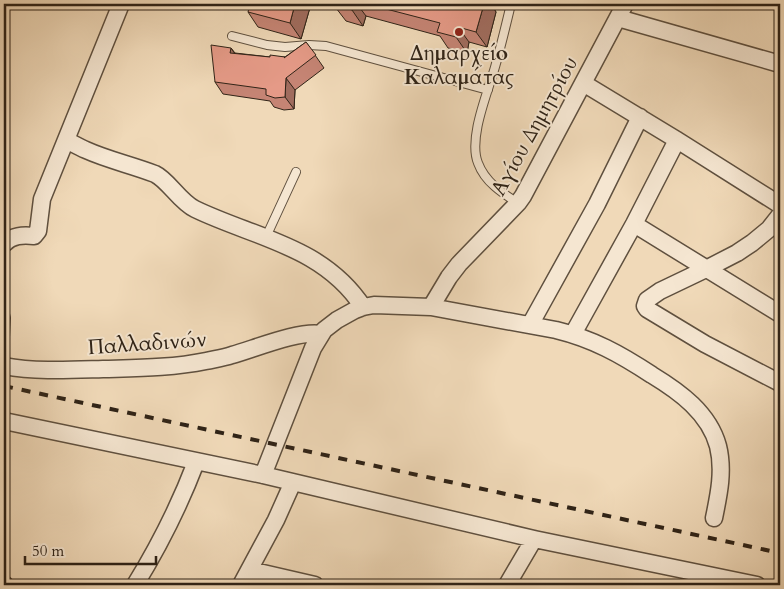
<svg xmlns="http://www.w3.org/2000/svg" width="784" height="589" font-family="Cardo,serif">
	<rect width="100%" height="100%" fill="#f0d9b8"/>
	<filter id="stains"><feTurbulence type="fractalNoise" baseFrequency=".004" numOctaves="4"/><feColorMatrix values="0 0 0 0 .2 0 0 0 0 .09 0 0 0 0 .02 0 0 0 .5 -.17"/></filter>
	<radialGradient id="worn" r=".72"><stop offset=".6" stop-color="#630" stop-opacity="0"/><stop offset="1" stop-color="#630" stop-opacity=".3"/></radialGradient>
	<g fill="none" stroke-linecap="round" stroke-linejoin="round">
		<defs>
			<path id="service" d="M 511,4 C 506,25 501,46 495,67 C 488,92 468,138 478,163 C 485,182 502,193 518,203
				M 232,36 L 267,45 L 285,47 L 309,45 L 326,46 L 488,90
				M 266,237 L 296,172
				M 4,310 L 6,318 L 4,356"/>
			<path id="minor" d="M 618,18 L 780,64
				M 583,83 L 677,140 L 780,205
				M 66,140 C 72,143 79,147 86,150 C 108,160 132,165 155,174 C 168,180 180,202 195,209 C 255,238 323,246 363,307
				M 780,215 L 769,229 L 752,243 L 737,253 L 706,269 L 660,291 L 647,300 L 645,306 L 647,309 L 705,344 L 780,383
				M 634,224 L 780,314
				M 4,244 C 12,235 23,235 34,236 L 38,231 L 42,199 L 121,4
				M 431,307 L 449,277 L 459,264 L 518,203 L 523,196 L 625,4
				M 530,325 L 597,204 L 640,117
				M 573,334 L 634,224 L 677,140
				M 4,366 C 36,372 70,370 103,369 C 137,368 172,368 206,361 C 215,359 223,358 232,355 C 254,349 299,330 321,334
				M 4,421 L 263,475 L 534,539 L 757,585
				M 263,475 L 313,348 L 324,330 L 337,320 L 355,310 L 363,307 L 374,305 L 431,307 L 556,330 C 593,339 620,354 652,375 C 680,392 709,413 718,446 C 724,470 719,494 714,518
				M 250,570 L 315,585
				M 4,584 L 5,585
				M 135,585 C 159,546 180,504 196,462
				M 241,585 L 276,520 L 293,482
				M 507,585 L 534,539"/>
		</defs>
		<!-- service casing -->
		<use href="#service" stroke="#5f503f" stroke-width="10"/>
		<!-- minor casing -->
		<use href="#minor" stroke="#5f503f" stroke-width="19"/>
		<!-- service -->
		<use href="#service" stroke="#f5e6d1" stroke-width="8"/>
		<!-- minor -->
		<use href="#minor" stroke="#f5e6d1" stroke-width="16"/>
		<!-- rail -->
		<path stroke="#2f2317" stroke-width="4" stroke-dasharray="9 9" stroke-linecap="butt" d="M 4,386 L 780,553"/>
	</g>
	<!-- wall -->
	<path fill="#c58474" stroke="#2f2317" d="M 311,4 L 301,39 L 258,27 L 248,12 Z
		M 319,4 L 491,4 L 496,12 L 487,47 L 469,42 L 467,53 L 448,48 L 440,36 L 366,16 L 363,26 L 346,21 L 336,8 Z
		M 306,42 L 324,68 L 295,90 L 294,109 L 284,110 L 274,107 L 270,101 L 223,94 L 215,82 L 231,48 L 235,53 L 270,57 L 285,57 Z"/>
	<!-- shaded-wall -->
	<path fill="#a06c5e" stroke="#2f2317" d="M 295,4 L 311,4 L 301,39 L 290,23 Z
		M 354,4 L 357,4 L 366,16 L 363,26 L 352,10 Z
		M 484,4 L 491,4 L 496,12 L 487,47 L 476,32 Z
		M 458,27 L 469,42 L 467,53 L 456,37 Z
		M 231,48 L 239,60 L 230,53 Z
		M 286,78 L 295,90 L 294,109 L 285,97 Z"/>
	<!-- building -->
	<path fill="#e59a87" stroke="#2f2317" d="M 250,4 L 295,4 L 290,23 L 248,12 Z
		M 335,4 L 354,4 L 352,10 L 335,5 Z
		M 367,4 L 484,4 L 476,32 L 458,27 L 456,37 L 437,32 L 440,23 Z
		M 306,42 L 316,55 L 286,78 L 285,97 L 275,98 L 266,95 L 266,89 L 215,82 L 211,45 L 231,48 L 230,53 L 270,57 L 270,55 L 285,57 L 284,58 Z"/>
	<!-- markers -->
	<circle fill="#8f2418" stroke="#f5e6d1" stroke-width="2" cx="459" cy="32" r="5"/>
	<g text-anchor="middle" stroke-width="4" stroke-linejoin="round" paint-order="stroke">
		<!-- poi labels -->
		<g font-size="21" font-weight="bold" fill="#2f2317" stroke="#f5e6d1">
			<text x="459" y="60">Δημαρχείο<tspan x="459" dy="24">Καλαμάτας</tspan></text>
		</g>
		<!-- street labels -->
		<g font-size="21" fill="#2f2317" stroke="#f5e6d1">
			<text transform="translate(534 126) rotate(-61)" y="7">Αγίου Δημητρίου</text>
			<text transform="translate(147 343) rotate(-4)" y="7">Παλλαδινών</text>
		</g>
	</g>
	<!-- margin -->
	<rect width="784" height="589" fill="none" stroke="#f0d9b8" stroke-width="20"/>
	<rect x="5" y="5" width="774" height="579" fill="none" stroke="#2f2317" stroke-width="2.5"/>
	<rect x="10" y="10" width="764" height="569" fill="none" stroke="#2f2317"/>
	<!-- scale -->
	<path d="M25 556v8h131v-8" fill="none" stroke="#2f2317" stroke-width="2.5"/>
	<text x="32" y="556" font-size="15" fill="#2f2317" stroke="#f5e6d1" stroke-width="4" paint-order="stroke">50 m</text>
	<rect width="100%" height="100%" filter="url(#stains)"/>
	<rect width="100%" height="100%" fill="url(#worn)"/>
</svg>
